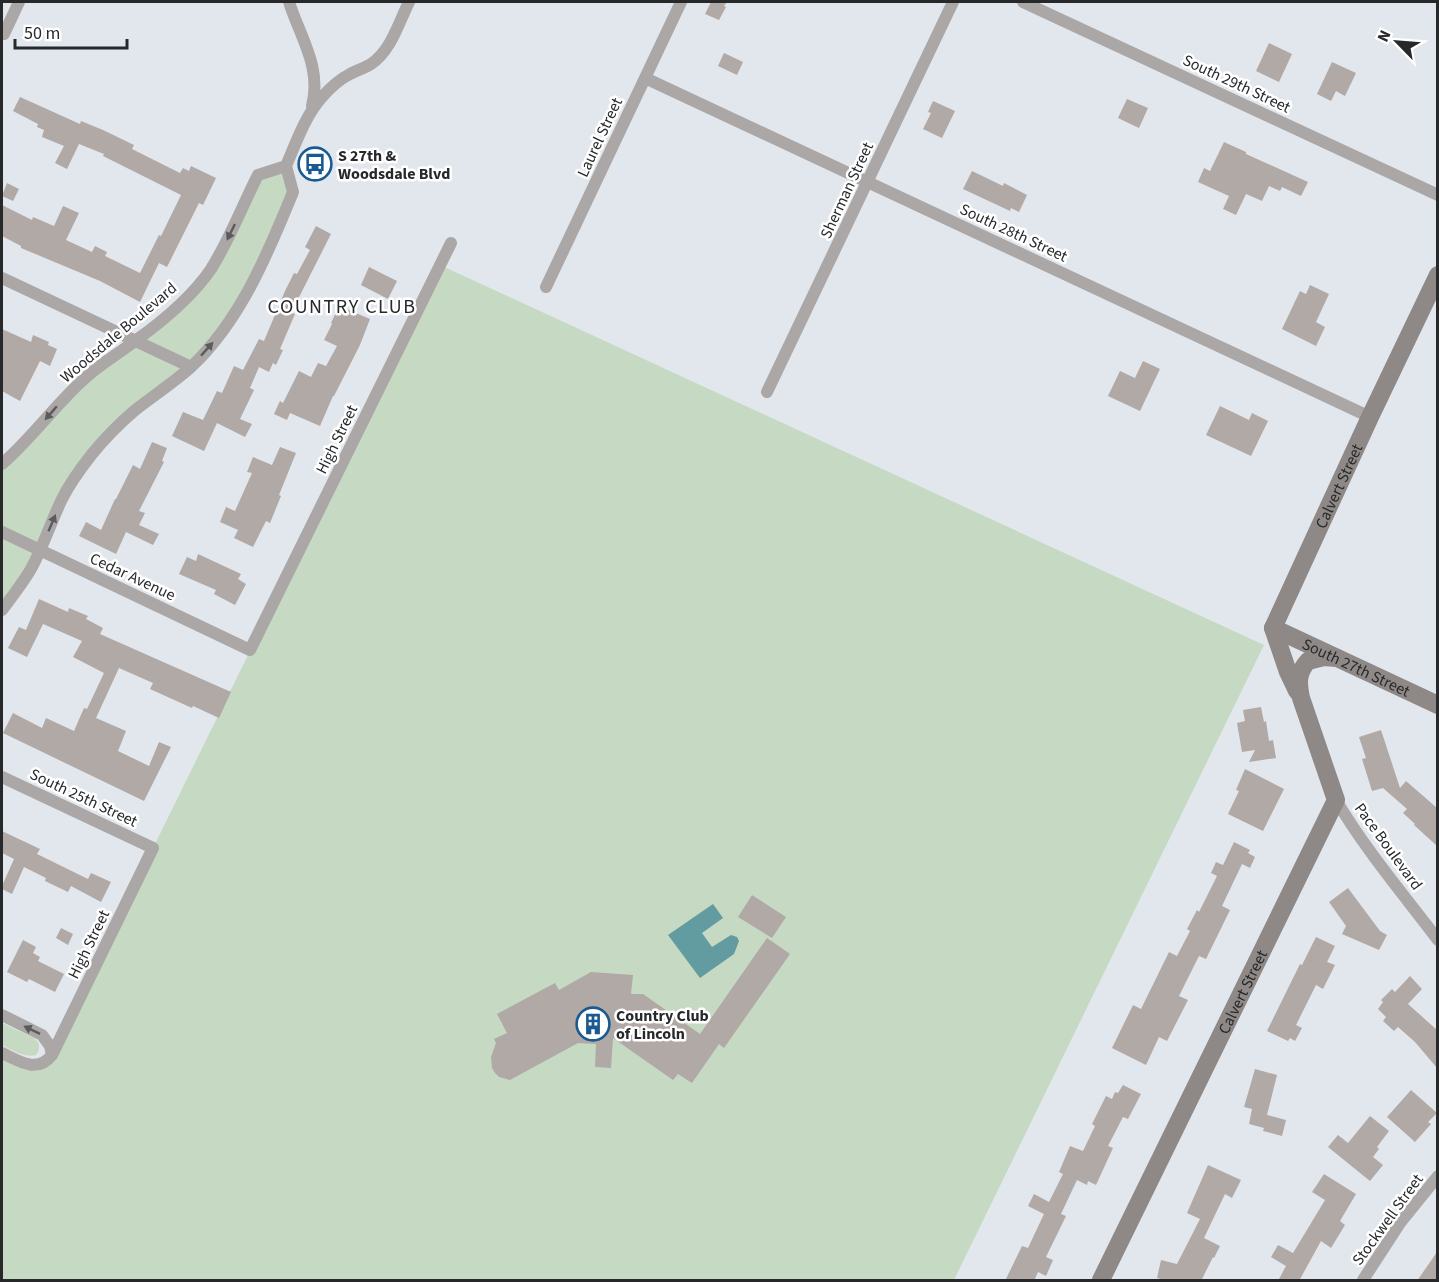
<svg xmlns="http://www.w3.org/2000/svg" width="1439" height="1282" font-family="'Source Sans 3',sans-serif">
	<rect width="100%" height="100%" fill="#e2e7ed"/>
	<!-- green -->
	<path fill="#c6d9c3" d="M 286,166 L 294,191 L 258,271 L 212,344 L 111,433 L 53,520 L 2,610 L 2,464 L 60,402 L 135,341 L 210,270 L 258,175 Z
		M 440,265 L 1264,645 L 954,1280 L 2,1280 L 2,1053 L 43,1064 L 153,848 Z
		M 2,1023 L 34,1038 C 40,1043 41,1048 36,1055 C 24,1058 12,1050 2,1045 Z"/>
	<!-- water -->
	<path fill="#629ba0" d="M 713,904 L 723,918 L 702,933 L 712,947 L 731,935 L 737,937 L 739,941 L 734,954 L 700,978 L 668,935 Z"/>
	<!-- building -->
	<path fill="#b0a9a5" d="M 711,2 L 727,2 L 724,6 L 726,7 L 719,20 L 705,14 Z
		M 1269,43 L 1292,54 L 1279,82 L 1256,71 Z
		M 724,53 L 743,62 L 737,75 L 718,66 Z
		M 1332,62 L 1356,73 L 1345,96 L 1336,91 L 1331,101 L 1317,94 Z
		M 20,97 L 80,124 L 81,121 L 103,130 L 134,145 L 132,149 L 180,173 L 183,168 L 189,171 L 191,166 L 216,178 L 203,205 L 199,203 L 167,267 L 159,263 L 140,302 L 100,281 L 21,248 L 21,246 L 2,236 L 2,205 L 32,220 L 33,217 L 54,226 L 63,206 L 79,213 L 66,240 L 92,252 L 95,246 L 107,252 L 105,256 L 140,273 L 159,235 L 161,236 L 181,195 L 103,156 L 104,154 L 79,144 L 67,169 L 55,163 L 64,146 L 42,137 L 44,130 L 37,127 L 38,124 L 13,111 Z
		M 1127,99 L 1148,108 L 1139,128 L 1118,118 Z
		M 933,101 L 955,111 L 942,138 L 923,129 L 931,113 L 928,112 Z
		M 1224,142 L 1246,152 L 1246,154 L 1308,182 L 1301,196 L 1282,187 L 1280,191 L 1269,186 L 1262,201 L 1246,194 L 1236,215 L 1223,209 L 1229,196 L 1198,182 L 1204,168 L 1210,171 Z
		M 972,171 L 1003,186 L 1004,183 L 1027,195 L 1019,212 L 1011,208 L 1010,211 L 963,189 Z
		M 7,183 L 19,189 L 13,201 L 2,196 Z
		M 316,226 L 331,234 L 291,313 L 295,314 L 280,349 L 283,350 L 276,365 L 273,363 L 269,372 L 259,367 L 250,388 L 254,390 L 240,419 L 252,424 L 245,437 L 217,423 L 204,451 L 172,436 L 183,412 L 203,420 L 217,391 L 222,393 L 234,366 L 243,370 L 259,339 L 264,341 L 285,291 L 294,273 L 297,274 L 310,250 L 305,247 Z
		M 369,267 L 397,281 L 388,299 L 361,285 Z
		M 1310,285 L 1329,294 L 1316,322 L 1325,327 L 1316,346 L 1282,329 L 1300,291 L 1306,294 Z
		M 339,306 L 370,319 L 360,345 L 334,396 L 333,396 L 320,426 L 290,413 L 287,420 L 274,414 L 280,401 L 283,403 L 299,371 L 311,377 L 318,363 L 326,366 L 337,346 L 324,340 L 332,324 L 331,323 Z
		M 2,329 L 31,342 L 33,335 L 49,342 L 48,345 L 57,349 L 50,366 L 40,361 L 20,401 L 2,391 Z
		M 1143,361 L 1160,369 L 1140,411 L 1108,396 L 1120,371 L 1135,378 Z
		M 1220,406 L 1249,420 L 1252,413 L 1268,421 L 1251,456 L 1206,435 Z
		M 152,442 L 167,448 L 162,461 L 164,462 L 139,511 L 145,513 L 139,525 L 159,534 L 153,545 L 126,532 L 116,554 L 79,536 L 86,522 L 101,530 L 115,499 L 116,499 L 133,465 L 140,469 Z
		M 280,447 L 296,453 L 279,495 L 281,496 L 270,523 L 266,521 L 253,547 L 234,538 L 238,530 L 220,522 L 226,507 L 235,511 L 252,473 L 247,472 L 253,457 L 272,465 Z
		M 198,554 L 241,574 L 238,579 L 246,584 L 235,605 L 214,594 L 216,590 L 179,574 L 187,557 L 196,561 Z
		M 39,599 L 68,612 L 69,608 L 88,616 L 86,619 L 103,628 L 100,634 L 231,692 L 219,718 L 193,706 L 192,708 L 150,689 L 153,683 L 119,668 L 96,718 L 126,731 L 118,751 L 149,766 L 159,742 L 171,747 L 144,801 L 3,733 L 13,713 L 42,728 L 46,718 L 74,731 L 84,708 L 87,709 L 104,673 L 73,657 L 82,641 L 43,624 L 27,657 L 8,648 L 19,627 L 26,630 Z
		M 1261,707 L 1264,722 L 1266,721 L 1269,741 L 1273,740 L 1276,758 L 1249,762 L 1255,750 L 1242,752 L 1237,723 L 1245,721 L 1243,710 Z
		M 1381,730 L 1400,788 L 1406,781 L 1437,808 L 1437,846 L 1414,825 L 1415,824 L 1403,813 L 1407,809 L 1383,788 L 1372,791 L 1362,759 L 1366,758 L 1359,737 Z
		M 1245,769 L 1284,789 L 1263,831 L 1228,814 L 1239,791 L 1236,790 Z
		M 2,831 L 40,849 L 37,854 L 88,879 L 91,873 L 111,882 L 101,902 L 71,886 L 68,892 L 45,881 L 46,878 L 24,867 L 12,894 L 2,889 L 2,886 L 14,859 L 2,853 Z
		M 1234,842 L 1250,850 L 1248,853 L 1255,857 L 1250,868 L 1242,864 L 1222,906 L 1230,910 L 1206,959 L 1199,956 L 1179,996 L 1188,1000 L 1167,1041 L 1159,1037 L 1146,1065 L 1112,1048 L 1133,1005 L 1141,1009 L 1169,952 L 1177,956 L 1190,931 L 1187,929 L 1197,910 L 1199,912 L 1217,876 L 1211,873 L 1216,862 L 1223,865 Z
		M 1348,888 L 1380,931 L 1387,935 L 1379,950 L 1342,934 L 1346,926 L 1329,902 Z
		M 752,895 L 786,917 L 772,938 L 738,917 Z
		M 61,928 L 73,934 L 68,945 L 56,938 Z
		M 1316,937 L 1335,946 L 1327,962 L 1335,965 L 1323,989 L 1316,985 L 1296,1025 L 1302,1028 L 1295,1041 L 1290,1038 L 1288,1041 L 1267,1031 L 1300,964 L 1302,965 Z
		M 767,938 L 790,954 L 724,1048 L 719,1044 L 692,1083 L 678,1074 L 673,1080 L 613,1038 L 611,1068 L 595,1067 L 596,1044 L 578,1043 L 510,1080 L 499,1077 L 495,1073 L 492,1068 L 491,1057 L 496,1043 L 494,1039 L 507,1033 L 497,1014 L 555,983 L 559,990 L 591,972 L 633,975 L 631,994 L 643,994 L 700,1034 Z
		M 23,940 L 36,947 L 33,953 L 40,957 L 38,961 L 64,974 L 55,992 L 29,979 L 27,982 L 7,972 Z
		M 1410,976 L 1422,989 L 1408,1004 L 1437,1030 L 1437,1068 L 1415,1042 L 1398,1027 L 1394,1031 L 1383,1021 L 1386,1017 L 1378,1009 L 1383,1002 L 1381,1000 L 1392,989 L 1395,992 Z
		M 1255,1069 L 1277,1075 L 1267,1115 L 1286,1120 L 1282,1136 L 1263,1131 L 1264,1128 L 1249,1124 L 1252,1109 L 1244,1107 Z
		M 1123,1085 L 1141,1094 L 1128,1119 L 1123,1117 L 1108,1146 L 1113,1148 L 1096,1185 L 1088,1181 L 1087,1185 L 1077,1180 L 1061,1214 L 1066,1216 L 1046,1257 L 1053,1260 L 1046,1276 L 1038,1272 L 1034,1281 L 1005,1281 L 1022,1246 L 1028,1248 L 1044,1214 L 1028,1206 L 1034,1194 L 1049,1202 L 1063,1174 L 1059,1172 L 1070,1146 L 1083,1151 L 1095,1126 L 1092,1124 L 1106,1096 L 1112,1099 L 1115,1092 L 1118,1093 Z
		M 1411,1090 L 1437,1113 L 1428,1122 L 1431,1124 L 1415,1142 L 1387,1117 Z
		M 1370,1116 L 1389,1131 L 1377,1147 L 1379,1149 L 1373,1157 L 1383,1165 L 1370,1181 L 1328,1147 L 1338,1135 L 1348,1143 Z
		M 1208,1165 L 1241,1180 L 1232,1198 L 1225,1194 L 1204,1238 L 1220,1246 L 1214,1258 L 1213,1257 L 1201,1281 L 1168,1281 L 1157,1278 L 1161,1260 L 1177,1264 L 1200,1219 L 1187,1213 Z
		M 1324,1174 L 1356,1194 L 1340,1221 L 1345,1225 L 1331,1248 L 1321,1241 L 1299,1281 L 1278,1281 L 1286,1266 L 1271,1257 L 1278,1245 L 1293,1253 L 1325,1200 L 1312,1192 Z
		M 1437,1252 L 1437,1281 L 1417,1281 Z"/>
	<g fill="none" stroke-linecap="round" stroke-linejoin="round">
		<!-- street -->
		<path stroke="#aba7a6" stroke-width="12" d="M 289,2 C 300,37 322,67 312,106
			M 1023,2 L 1438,195
			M 4,34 L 19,2
			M 645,78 L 1370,417
			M 2,278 L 191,367
			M 546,287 L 681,2
			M 767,392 L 953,2
			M 2,464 C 32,438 55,405 84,379 C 100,364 118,354 135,341 C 163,321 192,297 211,269 C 230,239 242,206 258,175 L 286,166
			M 2,532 L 250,650 L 451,243
			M 2,610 C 12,597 22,584 31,569 C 43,547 51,522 62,499 C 70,483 81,468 92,454 C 105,438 119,424 134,411 C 153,396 173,383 191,367 C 241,320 268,253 293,192 L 286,166 C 296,143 305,116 322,97 C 330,88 340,79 350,74 C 357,70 365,68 371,64 C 391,51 399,22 409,2
			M 2,777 L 153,848 L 52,1055 C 37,1074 19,1061 2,1053
			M 1336,800 C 1365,849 1403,894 1438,940
			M 2,1015 L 42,1035 L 50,1046 L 52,1055
			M 1363,1280 L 1400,1223 L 1438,1176"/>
		<!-- secondary -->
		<g stroke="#8e8887" stroke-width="18">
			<path id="s1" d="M 1273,628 L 1438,705"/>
			<path id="s2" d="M 1297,691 L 1288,672 L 1273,628 L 1370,417 L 1438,275"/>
			<path id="s3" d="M 1101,1280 L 1336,800 L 1301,698 C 1298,683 1297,673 1308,661 L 1324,657 L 1337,658"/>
		</g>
	</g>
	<!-- one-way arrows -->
	<defs><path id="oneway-solid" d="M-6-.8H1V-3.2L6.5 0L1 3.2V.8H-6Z" transform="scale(1.5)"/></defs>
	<g fill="#5b5b5c">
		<use href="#oneway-solid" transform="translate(231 232) rotate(116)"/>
		<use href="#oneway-solid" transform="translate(207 349) rotate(-48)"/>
		<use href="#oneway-solid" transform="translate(51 413) rotate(131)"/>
		<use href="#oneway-solid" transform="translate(52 523) rotate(-67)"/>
		<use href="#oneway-solid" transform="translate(32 1030) rotate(-154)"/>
	</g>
	<!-- icons -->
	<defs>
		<symbol id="bus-ring" viewBox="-11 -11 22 22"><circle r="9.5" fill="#fff" stroke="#1a5a90" stroke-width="1.5"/><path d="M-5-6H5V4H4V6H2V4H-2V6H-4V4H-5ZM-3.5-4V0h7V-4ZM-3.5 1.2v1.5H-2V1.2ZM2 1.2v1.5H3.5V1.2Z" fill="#1a5a90"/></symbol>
		<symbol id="building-ring" viewBox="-11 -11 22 22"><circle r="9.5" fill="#fff" stroke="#1a5a90" stroke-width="1.5"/><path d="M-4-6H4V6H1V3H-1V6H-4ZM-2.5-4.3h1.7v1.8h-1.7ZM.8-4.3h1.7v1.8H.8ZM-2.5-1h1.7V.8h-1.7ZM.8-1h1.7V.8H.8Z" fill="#1a5a90"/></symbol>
	</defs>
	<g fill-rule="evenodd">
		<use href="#bus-ring" x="296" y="145" width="38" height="38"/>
		<use href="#building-ring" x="574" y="1005" width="38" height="38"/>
	</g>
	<g text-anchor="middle" stroke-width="5" stroke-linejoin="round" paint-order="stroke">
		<!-- street labels -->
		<g font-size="16" fill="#26282a" stroke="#fff">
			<text transform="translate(1237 83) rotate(25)" y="6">South 29th Street</text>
			<text transform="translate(599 137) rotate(-65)" y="6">Laurel Street</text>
			<text transform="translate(846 190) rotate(-65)" y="6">Sherman Street</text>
			<text transform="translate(1014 232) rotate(25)" y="6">South 28th Street</text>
			<text transform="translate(118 332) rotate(-40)" y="6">Woodsdale Boulevard</text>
			<text transform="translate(336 439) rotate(-64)" y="6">High Street</text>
			<text dy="6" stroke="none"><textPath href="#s2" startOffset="224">Calvert Street</textPath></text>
			<text transform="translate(133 576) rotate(25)" y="6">Cedar Avenue</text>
			<text dy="6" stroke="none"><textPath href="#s1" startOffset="92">South 27th Street</textPath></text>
			<text transform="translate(84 797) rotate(25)" y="6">South 25th Street</text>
			<text transform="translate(1389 846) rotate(54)" y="6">Pace Boulevard</text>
			<text transform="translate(88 944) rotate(-64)" y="6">High Street</text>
			<text dy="6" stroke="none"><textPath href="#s3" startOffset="321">Calvert Street</textPath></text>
			<text transform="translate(1387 1219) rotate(-54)" y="6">Stockwell Street</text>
		</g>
		<!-- poi labels -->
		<g font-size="16" font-weight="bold" fill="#26282a" stroke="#fff" text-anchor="start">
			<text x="338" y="161">S 27th &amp;<tspan x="338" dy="18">Woodsdale Blvd</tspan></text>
			<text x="616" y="1021">Country Club<tspan x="616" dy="18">of Lincoln</tspan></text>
		</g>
		<!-- quarter labels -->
		<g font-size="20" letter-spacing="1.5" fill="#26282a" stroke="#fff">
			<text x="342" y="313">COUNTRY CLUB</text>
		</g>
	</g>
	<!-- border -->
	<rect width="1439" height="1282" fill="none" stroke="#26282a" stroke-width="6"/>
	<!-- north arrow -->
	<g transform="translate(1397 42) rotate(295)" stroke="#ffffff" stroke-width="4.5" paint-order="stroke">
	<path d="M0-4.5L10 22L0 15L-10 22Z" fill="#26282a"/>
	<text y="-9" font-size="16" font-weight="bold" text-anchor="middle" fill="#26282a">N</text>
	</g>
	<!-- scale -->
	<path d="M15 39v9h112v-9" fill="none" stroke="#26282a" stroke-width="3"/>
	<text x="24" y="39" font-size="18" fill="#26282a" stroke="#ffffff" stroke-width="4.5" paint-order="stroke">50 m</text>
</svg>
